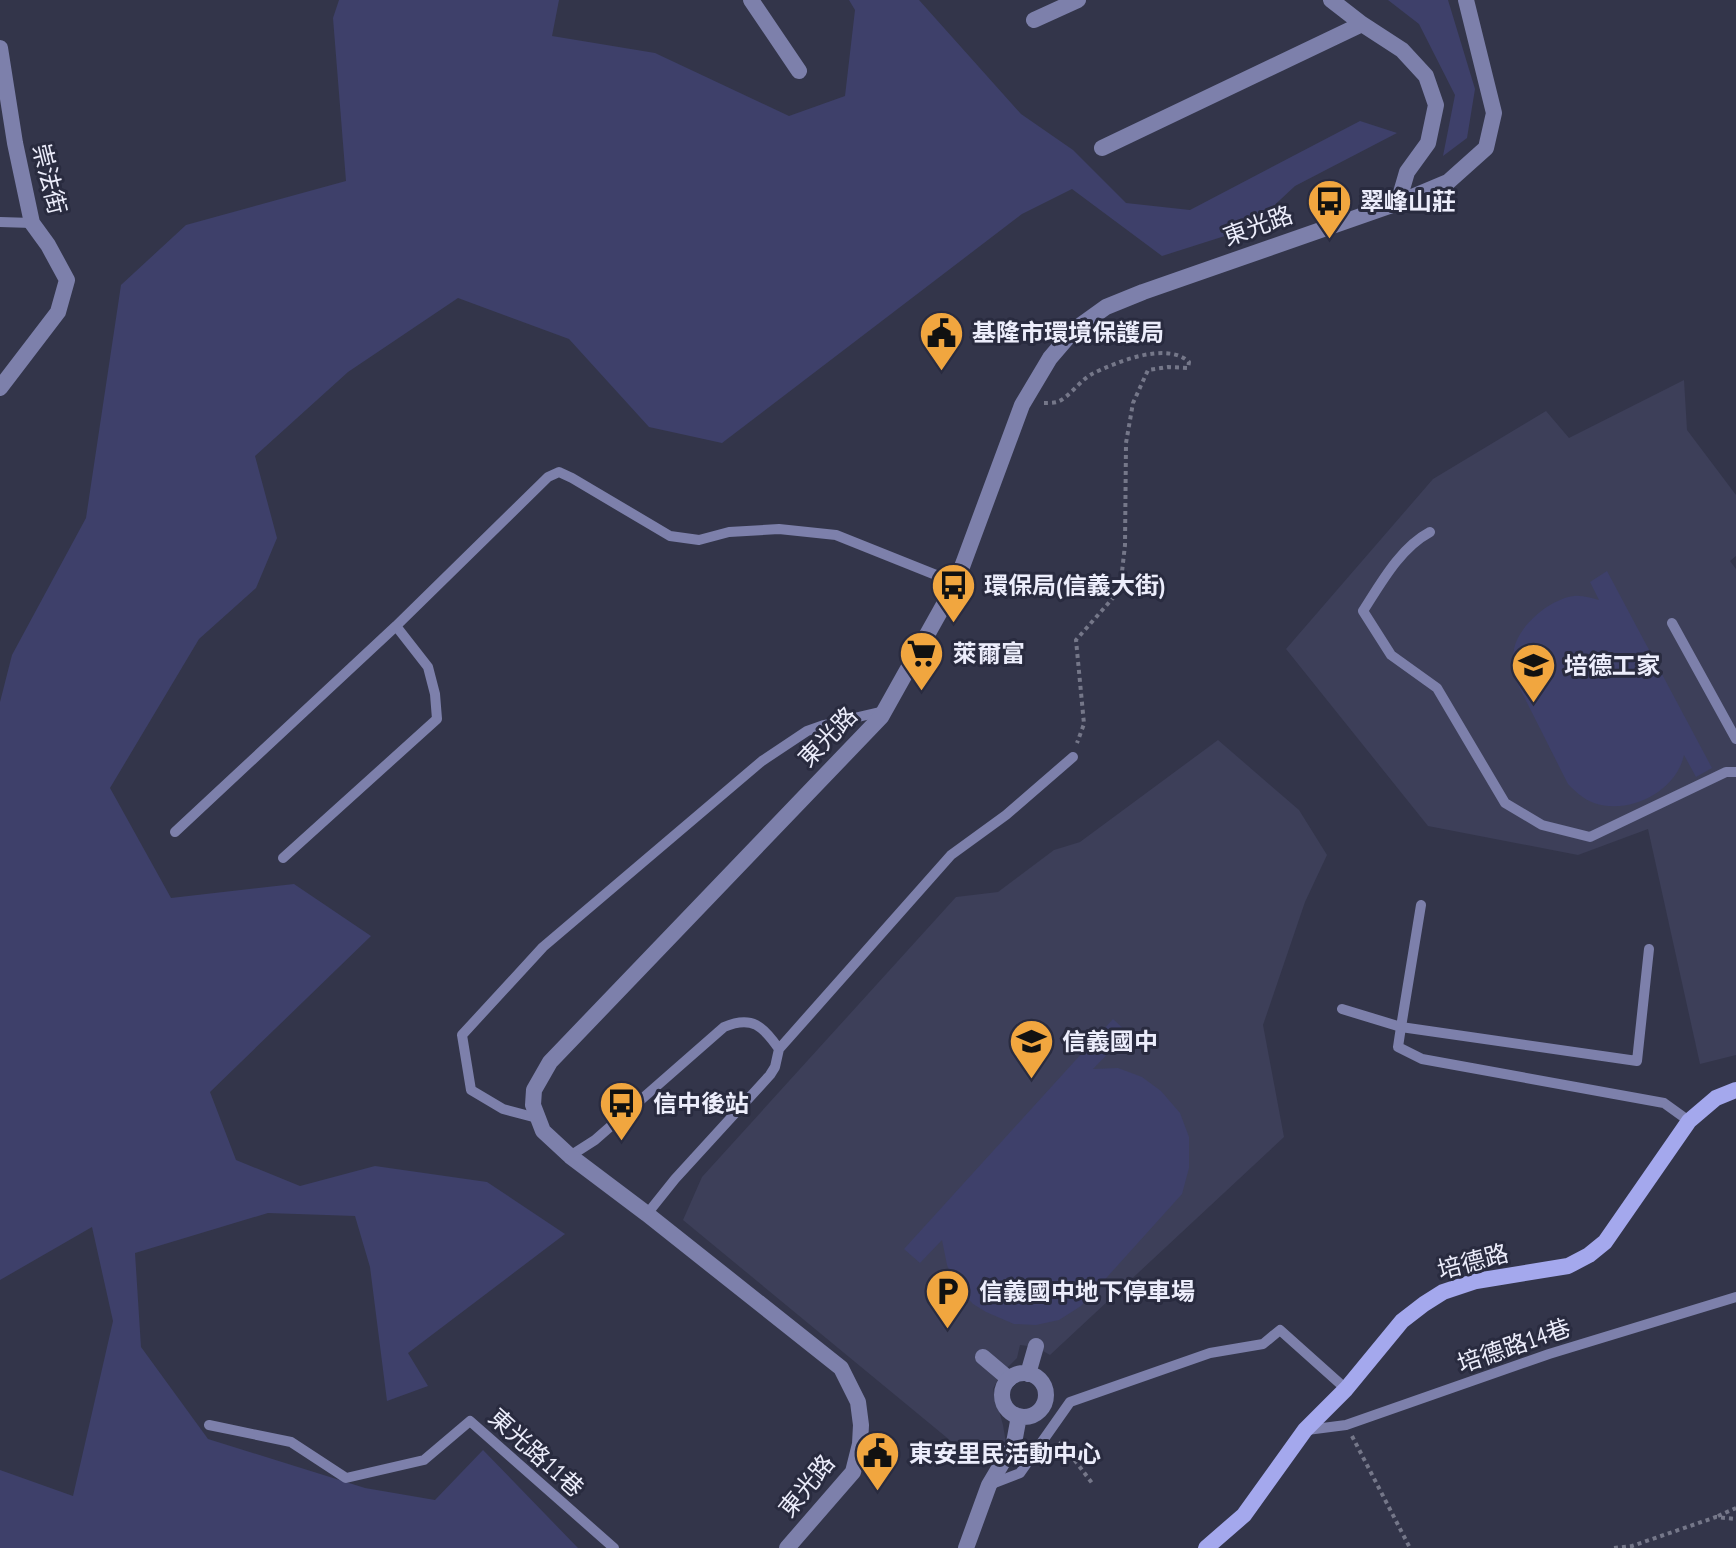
<svg xmlns="http://www.w3.org/2000/svg" width="1736" height="1548" font-family="'PT Sans Narrow','Noto Sans TC',sans-serif">
	<rect width="100%" height="100%" fill="#33354a"/>
	<!-- built -->
	<path fill="#3d3f59" d="M 1684,380 L 1687,430 L 1736,495 L 1736,556 L 1730,561 L 1736,569 L 1736,1055 L 1700,1064 L 1648,829 L 1578,855 L 1428,826 L 1286,649 L 1433,479 L 1546,411 L 1569,438 Z
		M 1218,740 L 1299,810 L 1327,855 L 1305,902 L 1263,1025 L 1284,1137 L 1050,1355 L 1036,1347 L 1020,1345 L 1017,1358 L 1000,1375 L 993,1389 L 1003,1425 L 1006,1443 L 999,1463 L 963,1451 L 683,1220 L 702,1177 L 956,897 L 998,892 L 1054,850 L 1080,842 Z"/>
	<!-- green -->
	<path fill="#3e406a" d="M 339,0 L 559,0 L 552,36 L 655,53 L 789,116 L 845,96 L 855,10 L 849,0 L 919,0 L 1021,114 L 1073,150 L 1126,203 L 1190,210 L 1360,121 L 1397,133 L 1295,186 L 1250,228 L 1162,256 L 1072,189 L 1022,214 L 722,443 L 649,427 L 569,339 L 458,298 L 348,372 L 255,456 L 277,538 L 256,588 L 199,639 L 110,788 L 171,898 L 294,884 L 371,936 L 210,1092 L 236,1160 L 300,1186 L 375,1166 L 487,1182 L 565,1234 L 408,1353 L 428,1386 L 387,1401 L 370,1267 L 355,1216 L 268,1213 L 135,1253 L 141,1347 L 208,1439 L 365,1488 L 435,1500 L 483,1450 L 578,1548 L 0,1548 L 0,1470 L 73,1496 L 113,1321 L 92,1227 L 0,1280 L 0,702 L 12,655 L 86,518 L 121,285 L 186,225 L 346,181 L 333,18 Z
		M 1388,0 L 1448,0 L 1475,89 L 1467,138 L 1443,156 L 1455,95 L 1419,24 Z
		M 1607,571 L 1712,768 L 1696,777 L 1684,755 C 1676,792 1629,815 1594,803 C 1583,799 1576,792 1568,784 L 1516,681 C 1515,671 1512,659 1514,649 C 1519,625 1550,599 1574,596 C 1582,595 1591,598 1599,600 L 1590,582 Z
		M 1113,1019 L 1128,1033 L 1093,1069 L 1118,1068 L 1142,1077 L 1161,1091 L 1180,1113 L 1189,1137 L 1189,1168 L 1182,1194 L 1081,1306 L 1059,1320 L 1036,1325 L 1014,1324 L 986,1312 L 973,1304 L 956,1286 L 947,1265 L 942,1240 L 920,1263 L 904,1249 Z"/>
	<g fill="none" stroke-linecap="round" stroke-linejoin="round">
		<!-- path -->
		<path stroke="#757789" stroke-width="4" stroke-dasharray="4 4" stroke-linecap="butt" d="M 1044,403 C 1048,403 1053,403 1057,402 C 1069,398 1080,380 1092,374 C 1116,362 1167,341 1189,362 L 1188,368 L 1168,367 L 1148,370 L 1133,403 L 1126,443 L 1125,545 L 1120,590 L 1076,640 L 1084,724 L 1077,743
			M 1352,1436 L 1410,1548
			M 1060,1441 L 1092,1483
			M 1718,1516 L 1736,1508
			M 1614,1548 L 1632,1546 L 1716,1517 L 1736,1519"/>
		<!-- service -->
		<path stroke="#7d80ab" stroke-width="10" d="M 0,222 L 32,223
			M 1430,532 C 1400,548 1381,583 1363,611 L 1391,655 L 1437,688 L 1505,803 L 1542,825 L 1590,837 L 1726,772 L 1736,772
			M 1672,623 L 1736,739
			M 175,832 L 396,626 L 548,477 L 559,472 L 572,478 L 670,536 L 699,540 L 729,532 L 779,529 L 836,535 L 956,583
			M 283,858 L 437,719 L 435,694 L 428,667 L 396,626
			M 1649,949 L 1637,1061 L 1401,1027 L 1398,1047 L 1422,1059 L 1664,1103 L 1689,1121
			M 1342,1009 L 1401,1027 L 1421,905
			M 779,1049 L 951,855 L 1006,815 L 1073,757
			M 537,1118 L 503,1109 L 471,1090 L 462,1035 L 543,947 L 762,761 L 807,731 L 824,725 L 884,711
			M 570,1156 L 595,1140 L 724,1027 C 752,1015 763,1026 779,1049 L 775,1067 L 770,1075 L 675,1179 L 647,1214
			M 209,1425 L 291,1442 L 346,1478 L 424,1460 L 470,1421 L 614,1548
			M 1307,1430 L 1346,1425 L 1549,1354 L 1736,1297
			M 989,1485 L 1020,1473 L 1070,1402 L 1210,1353 L 1263,1344 L 1280,1330 L 1346,1389"/>
		<!-- pedestrian -->
		<path stroke="#7d80ab" stroke-width="16" d="M 983,1357 L 1009,1379"/>
		<!-- minor -->
		<path stroke="#7d80ab" stroke-width="16" d="M 751,0 L 799,71
			M 1331,0 L 1362,24 L 1402,50 L 1426,76 L 1436,105 L 1428,143 L 1407,172 L 1398,203
			M 1034,20 L 1078,0
			M 0,48 L 15,143 L 32,223 L 48,245 L 67,280 L 58,312 L 0,388
			M 1102,148 L 1362,24
			M1002 1395a22 22 0 1 1 44 0a22 22 0 1 1-44 0Z
			M 1028,1374 L 1036,1346
			M 966,1548 L 989,1485 L 1014,1443 L 1019,1416"/>
		<!-- tertiary -->
		<path stroke="#7d80ab" stroke-width="16" d="M 787,1548 L 853,1472 L 860,1444 L 861,1425 L 858,1402 L 841,1368 L 647,1214 L 570,1156 L 543,1131 L 533,1105 L 534,1090 L 550,1062 L 881,717 L 956,583 L 1022,405 L 1050,358 L 1074,330 L 1106,307 L 1143,292 L 1398,203 L 1448,182 L 1486,148 L 1494,113 L 1466,0"/>
		<!-- secondary -->
		<path stroke="#a4a8ed" stroke-width="16" d="M 1206,1548 L 1244,1515 L 1305,1430 L 1346,1389 L 1402,1321 L 1424,1304 L 1443,1292 L 1476,1281 L 1568,1266 L 1589,1255 L 1605,1242 L 1689,1121 L 1716,1098 L 1736,1090"/>
	</g>
	<!-- icons -->
	<defs>
		<symbol id="bus-pin" viewBox="-11 -11 22 30"><path d="M0 17L-7.5 6A9.5 9.5 0 1 1 7.5 6Z" fill="#f1a63f" stroke="#292b3f"/><path d="M-5-6H5V4H4V6H2V4H-2V6H-4V4H-5ZM-3.5-4V0h7V-4ZM-3.5 1.2v1.5H-2V1.2ZM2 1.2v1.5H3.5V1.2Z" fill="#111"/></symbol>
		<symbol id="civic-pin" viewBox="-11 -11 22 30"><path d="M0 17L-7.5 6A9.5 9.5 0 1 1 7.5 6Z" fill="#f1a63f" stroke="#292b3f"/><path d="M-.6-6.5H3V-4.5H.6V-3L4-1V1h2V6H-6V1h2V-1L-.6-3ZM-1.2 2.5V6h2.4V2.5Z" fill="#111"/></symbol>
		<symbol id="supermarket-pin" viewBox="-11 -11 22 30"><path d="M0 17L-7.5 6A9.5 9.5 0 1 1 7.5 6Z" fill="#f1a63f" stroke="#292b3f"/><path d="M-6-5.5h2.5l.6 2H6L4.5 2H-2.5L-4.4-4H-6ZM-1.5 3.2a1.3 1.3 0 1 0 .1 0ZM3 3.2a1.3 1.3 0 1 0 .1 0Z" fill="#111"/></symbol>
		<symbol id="school-pin" viewBox="-11 -11 22 30"><path d="M0 17L-7.5 6A9.5 9.5 0 1 1 7.5 6Z" fill="#f1a63f" stroke="#292b3f"/><path d="M0-5L7-2L0 1L-7-2ZM-4 1L0 2.5L4 1V4Q0 6-4 4Z" fill="#111"/></symbol>
		<symbol id="parking-pin" viewBox="-11 -11 22 30"><path d="M0 17L-7.5 6A9.5 9.5 0 1 1 7.5 6Z" fill="#f1a63f" stroke="#292b3f"/><path d="M-3.5-5.5H1a3.5 3.5 0 0 1 0 7H-1V5.5H-3.5ZM-1-3.4V-.6H.8a1.4 1.4 0 0 0 0-2.8Z" fill="#111"/></symbol>
	</defs>
	<g fill-rule="evenodd">
		<use href="#bus-pin" x="1304" y="176" width="51" height="69"/>
		<use href="#civic-pin" x="916" y="308" width="51" height="69"/>
		<use href="#bus-pin" x="928" y="560" width="51" height="69"/>
		<use href="#supermarket-pin" x="896" y="628" width="51" height="69"/>
		<use href="#school-pin" x="1508" y="640" width="51" height="69"/>
		<use href="#school-pin" x="1006" y="1016" width="51" height="69"/>
		<use href="#bus-pin" x="596" y="1078" width="51" height="69"/>
		<use href="#parking-pin" x="922" y="1266" width="51" height="69"/>
		<use href="#civic-pin" x="852" y="1428" width="51" height="69"/>
	</g>
	<g text-anchor="middle" stroke-width="6" stroke-linejoin="round" paint-order="stroke">
		<!-- street labels -->
		<g font-size="24" fill="#ecedfb" stroke="#292b3f">
			<text transform="translate(49 179) rotate(76)" y="8">崇法街</text>
			<text transform="translate(1258 226) rotate(-20)" y="8">東光路</text>
			<text transform="translate(828 737) rotate(-46)" y="8">東光路</text>
			<text transform="translate(1473 1262) rotate(-15)" y="8">培德路</text>
			<text transform="translate(1514 1346) rotate(-19)" y="8">培德路14巷</text>
			<text transform="translate(536 1453) rotate(42)" y="8">東光路11巷</text>
			<text transform="translate(807 1486) rotate(-51)" y="8">東光路</text>
		</g>
		<!-- poi labels -->
		<g font-size="24" font-weight="bold" fill="#ecedfb" stroke="#292b3f" text-anchor="start">
			<text x="1360" y="210">翠峰山莊</text>
			<text x="972" y="341">基隆市環境保護局</text>
			<text x="984" y="594">環保局(信義大街)</text>
			<text x="953" y="662">萊爾富</text>
			<text x="1564" y="674">培德工家</text>
			<text x="1062" y="1050">信義國中</text>
			<text x="653" y="1112">信中後站</text>
			<text x="979" y="1300">信義國中地下停車場</text>
			<text x="909" y="1462">東安里民活動中心</text>
		</g>
	</g>
</svg>
